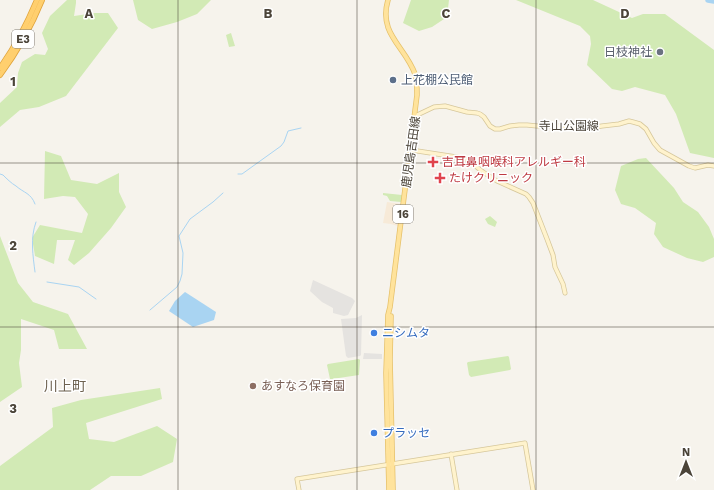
<svg xmlns="http://www.w3.org/2000/svg" width="714" height="490" font-family="'Work Sans','Noto Sans JP',sans-serif">
	<rect width="100%" height="100%" fill="#f6f3ec"/>
	<!-- commercial -->
	<path fill="#f7ead8" d="M 387,202 L 401,204 L 398,226 L 391,224 L 383,223 Z"/>
	<!-- green -->
	<path fill="#d2eab5" d="M 67,0 L 76,0 L 76,3 L 74,16 L 95,13 L 108,13 L 118,28 L 66,96 L 39,107 L 20,110 L 0,127 L 0,103 L 17,87 L 18,73 L 22,62 L 35,54 L 45,55 L 48,49 L 42,33 L 50,16 Z
		M 133,0 L 211,0 L 197,14 L 177,22 L 152,29 L 138,20 Z
		M 411,0 L 449,0 L 447,17 L 432,27 L 419,31 L 403,23 Z
		M 516,0 L 593,0 L 632,18 L 643,14 L 665,14 L 714,50 L 714,158 L 690,153 L 676,114 L 665,95 L 635,87 L 622,91 L 612,89 L 587,65 L 591,44 L 590,36 L 580,26 Z
		M 231,33 L 235,46 L 229,47 L 226,35 Z
		M 45,151 L 61,156 L 71,180 L 97,184 L 119,173 L 119,192 L 126,207 L 111,228 L 89,253 L 74,265 L 68,260 L 75,240 L 57,240 L 54,264 L 35,256 L 32,238 L 40,225 L 82,233 L 88,214 L 75,197 L 63,196 L 44,199 Z
		M 646,158 L 674,188 L 683,202 L 698,212 L 709,227 L 714,239 L 714,257 L 703,262 L 687,258 L 663,247 L 654,234 L 656,223 L 635,208 L 621,204 L 615,190 L 621,166 L 638,159 Z
		M 383,193 L 402,195 L 401,202 L 390,201 L 387,196 L 383,195 Z
		M 490,216 L 497,222 L 495,227 L 488,224 L 485,219 Z
		M 0,236 L 18,283 L 33,302 L 68,314 L 87,349 L 59,349 L 54,330 L 21,319 L 21,350 L 19,363 L 22,387 L 0,402 Z
		M 508,356 L 509,357 L 511,369 L 510,370 L 471,377 L 469,375 L 467,363 L 468,362 Z
		M 359,359 L 360,360 L 359,375 L 332,379 L 330,379 L 327,365 L 328,364 Z
		M 160,388 L 162,399 L 86,423 L 89,439 L 114,442 L 157,426 L 177,439 L 173,462 L 141,476 L 111,476 L 90,490 L 0,490 L 0,466 L 53,427 L 52,408 L 81,400 Z"/>
	<!-- parking -->
	<path fill="#e5e3e0" d="M 313,280 L 352,298 L 355,301 L 348,315 L 344,316 L 333,313 L 333,308 L 322,302 L 310,291 Z
		M 362,315 L 361,355 L 360,356 L 348,358 L 346,356 L 341,319 L 356,318 Z
		M 364,353 L 382,354 L 382,359 L 363,359 Z"/>
	<!-- water -->
	<path fill="#a9d4f2" d="M 185,292 L 216,312 L 214,320 L 193,327 L 169,311 L 175,301 Z"/>
	<g fill="none" stroke-linecap="round" stroke-linejoin="round">
		<!-- stream -->
		<path stroke="#a9d4f2" stroke-width="1" d="M 0,174 L 3,175 C 7,179 11,183 16,186 C 24,193 31,193 35,204
			M 238,174 L 242,174 L 281,146 L 284,142 L 288,131 L 301,128
			M 35,272 C 33,256 30,238 36,222
			M 47,282 L 79,287 L 96,299
			M 150,310 L 177,287 L 180,281 L 182,274 L 183,253 L 179,236 L 190,219 L 213,202 L 223,193"/>
		<!-- river -->
		<path stroke="#a9d4f2" stroke-width="5.5" d="M 708,0 L 714,1"/>
		<defs>
			<path id="secondary" d="M 415,116 L 434,107 L 445,106 L 467,112 L 477,113 L 480,114 L 484,117 L 490,126 L 495,129 L 500,129 L 510,126 L 519,125 L 527,125 L 537,126 L 560,126 L 589,128 L 602,126 L 619,124 L 629,121 L 633,122 L 640,124 L 646,129 L 654,143 L 660,150 L 689,166 L 695,168 L 708,165 L 714,166
				M 411,150 L 463,158 L 468,160 L 483,172 L 497,181 L 526,194 L 529,197 L 533,203 L 547,239 L 553,255 L 555,267 L 563,284 L 565,293
				M 451,454 L 457,490
				M 299,490 L 297,479 L 525,443 L 533,490"/>
			<path id="primary" d="M 388,0 C 378,34 405,46 415,74 C 417,80 417,88 417,95 L 390,307 L 388,315 L 386,373 L 389,490
				M 391,316 L 390,359 L 393,490"/>
			<path id="highway" d="M 0,68 C 15,47 27,24 37,0
				M 0,75 C 17,52 31,27 42,0"/>
		</defs>
		<!-- secondary casing -->
		<use href="#secondary" stroke="#d6c79b" stroke-width="5"/>
		<!-- primary casing -->
		<use href="#primary" stroke="#e6c16a" stroke-width="5.5"/>
		<!-- highway casing -->
		<use href="#highway" stroke="#e0a43c" stroke-width="6"/>
		<!-- secondary -->
		<use href="#secondary" stroke="#fff3cd" stroke-width="3.5"/>
		<!-- primary -->
		<use href="#primary" stroke="#ffe39c" stroke-width="4"/>
		<!-- highway -->
		<use href="#highway" stroke="#ffcf6e" stroke-width="4.5"/>
	</g>
	<!-- grid -->
	<path fill="none" stroke="#4b4439" stroke-width="1" stroke-opacity="0.55" d="M 178,0 L 178,490M 357,0 L 357,490M 536,0 L 536,490M 0,163 L 714,163M 0,327 L 714,327"/>
	<!-- markers -->
	<circle fill="#6b7280" stroke="#fff" stroke-width="1.5" cx="660" cy="52" r="4"/>
	<circle fill="#5c6f8a" stroke="#fff" stroke-width="1.5" cx="393" cy="80" r="4"/>
	<g fill="#e0444e" stroke="#fff" stroke-width="1.5">
		<path d="M431 156h4v4h4v4h-4v4h-4v-4h-4v-4h4z"/>
		<path d="M438 172h4v4h4v4h-4v4h-4v-4h-4v-4h4z"/>
	</g>
	<g fill="#3f7fe0" stroke="#fff" stroke-width="1.5">
		<circle cx="374" cy="333" r="4"/>
		<circle cx="374" cy="433" r="4"/>
	</g>
	<circle fill="#8d6e63" stroke="#fff" stroke-width="1.5" cx="253" cy="386" r="4"/>
	<g text-anchor="middle" stroke-width="3" stroke-linejoin="round" paint-order="stroke">
		<!-- shield labels -->
		<g fill="#fff" stroke="#817c74" stroke-width="1">
			<rect x="12" y="30" width="22" height="18" rx="3"/>
			<rect x="393" y="205" width="20" height="18" rx="3"/>
		</g>
		<g font-size="11" font-weight="bold" fill="#4b4439">
			<text x="23" y="43">E3</text>
			<text x="403" y="218">16</text>
		</g>
		<!-- worship labels -->
		<g font-size="12" fill="#5b616d" stroke="#fff" text-anchor="end">
			<text x="652" y="56">日枝神社</text>
		</g>
		<!-- service labels -->
		<g font-size="12" fill="#4e5e75" stroke="#fff" text-anchor="start">
			<text x="401" y="84">上花棚公民館</text>
		</g>
		<!-- street labels -->
		<g font-size="12" fill="#4b4439" stroke="#fff">
			<text x="569" y="130">寺山公園線</text>
			<text transform="translate(411 152) rotate(-82)" y="4">鹿児島吉田線</text>
		</g>
		<!-- health labels -->
		<g font-size="12" fill="#be3a42" stroke="#fff" text-anchor="start">
			<text x="442" y="166">吉耳鼻咽喉科アレルギー科</text>
			<text x="449" y="182">たけクリニック</text>
		</g>
		<!-- shop labels -->
		<g font-size="12" fill="#366cbe" stroke="#fff" text-anchor="start">
			<text x="382" y="337">ニシムタ</text>
			<text x="382" y="437">プラッセ</text>
		</g>
		<!-- education labels -->
		<g font-size="12" fill="#785e54" stroke="#fff" text-anchor="start">
			<text x="261" y="390">あすなろ保育園</text>
		</g>
		<!-- quarter labels -->
		<g font-size="14" fill="#6e6250" stroke="#fff">
			<text x="65" y="391">川上町</text>
		</g>
	</g>
	<g font-size="13" text-anchor="middle" font-weight="bold" fill="#4b4439" stroke="#fff" stroke-width="3" stroke-linejoin="round" paint-order="stroke">
		<text x="89" y="18">A</text>
		<text x="268" y="18">B</text>
		<text x="446" y="18">C</text>
		<text x="625" y="18">D</text>
		<text x="13" y="86">1</text>
		<text x="13" y="250">2</text>
		<text x="13" y="413">3</text>
	</g>
	<!-- north arrow -->
	<g transform="translate(686 462)" stroke="#ffffff" stroke-width="3" paint-order="stroke">
	<path d="M0-3L7 15L0 10L-7 15Z" fill="#4b4439"/>
	<text y="-6" font-size="11" font-weight="bold" text-anchor="middle" fill="#4b4439">N</text>
	</g>
</svg>
